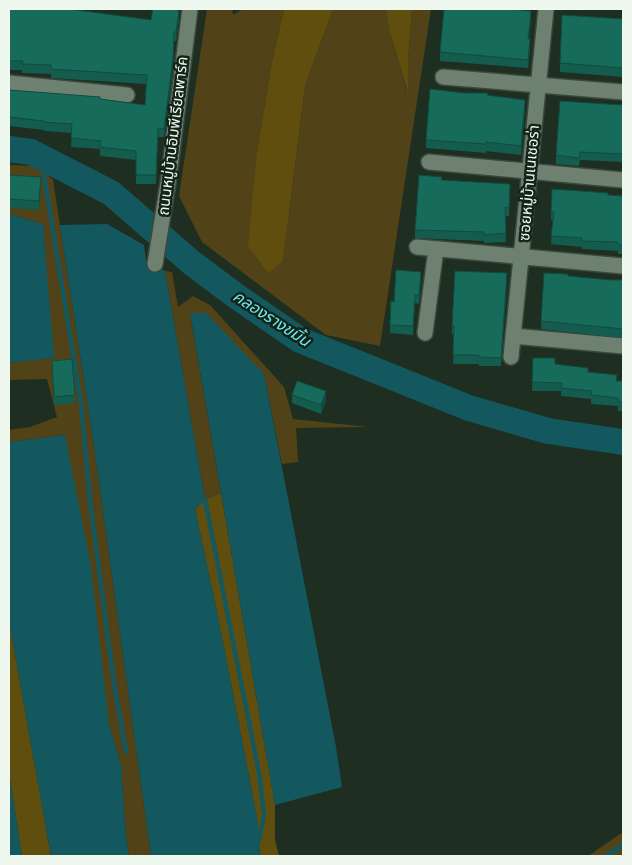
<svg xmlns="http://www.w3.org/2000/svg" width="632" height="865" font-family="Commissioner,'Noto Sans Thai',sans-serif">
	<rect width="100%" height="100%" fill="#1e2e20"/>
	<!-- green -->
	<path fill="#514317" d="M 207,9 L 232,9 L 233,15 L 243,9 L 284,9 L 272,62 L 257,151 L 283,261 L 305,86 L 333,9 L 386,9 L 389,29 L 407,92 L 408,62 L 412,9 L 431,9 L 380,346 L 326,335 L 202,242 L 179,196 Z
		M 9,165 L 38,166 L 53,180 L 94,446 L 151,856 L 129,856 L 126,838 L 121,765 L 109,725 L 65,435 L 9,442 L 9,430 L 30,427 L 57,417 L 47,379 L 9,380 L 9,363 L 53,358 L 43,224 L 9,214 Z
		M 165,271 L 172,272 L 178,307 L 193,296 L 210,305 L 284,387 L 293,419 L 368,427 L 296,428 L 298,462 L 282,464 L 264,374 L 190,314 L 221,493 L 205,500 Z
		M 623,832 L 623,856 L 588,856 Z"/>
	<!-- forest -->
	<path fill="#604e0e" d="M 284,9 L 333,9 L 305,86 L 283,261 L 268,273 L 248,246 L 257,151 L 272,62 Z
		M 386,9 L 412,9 L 408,62 L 408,94 L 389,29 Z
		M 221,493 L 275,805 L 275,840 L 279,856 L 261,856 L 258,844 L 258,823 L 219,622 L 195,509 L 205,500 Z
		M 9,621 L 51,856 L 22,856 L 9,773 Z"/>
	<!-- water -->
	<path fill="#14585f" d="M 9,214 L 43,224 L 54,358 L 9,363 Z
		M 107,224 L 144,245 L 146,260 L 165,271 L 205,500 L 195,509 L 219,622 L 258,823 L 258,844 L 261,856 L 151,856 L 94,446 L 60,225 Z
		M 190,313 L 206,313 L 264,374 L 336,747 L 342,787 L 275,805 Z
		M 65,435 L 91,567 L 109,725 L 121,765 L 126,838 L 129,856 L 51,856 L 9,621 L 9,442 Z
		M 9,773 L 22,856 L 9,856 Z"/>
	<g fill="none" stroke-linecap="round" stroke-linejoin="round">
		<!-- stream -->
		<path stroke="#14585f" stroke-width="4.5" d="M 41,157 L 81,403 L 91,509 L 114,684 L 126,752
			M 205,500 L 259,773 L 264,815 L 258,844
			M 606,856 L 623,845"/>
		<!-- river -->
		<path stroke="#14585f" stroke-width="26" d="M 9,149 L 31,152 L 111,193 L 192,263 L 236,296 L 300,340 L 469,408 L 548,431 L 623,442"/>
		<defs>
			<path id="minor" d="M 443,77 L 623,92
				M 9,83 L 127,95
				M 429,162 L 623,180
				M 417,247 L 623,266
				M 155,264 L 168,183 L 190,9
				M 425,333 L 436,249
				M 513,336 L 623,346
				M 511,357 L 546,9"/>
		</defs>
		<!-- minor casing -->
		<use href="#minor" stroke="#3a483c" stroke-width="18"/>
		<!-- minor -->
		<use href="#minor" stroke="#6e8170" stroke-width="15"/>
	</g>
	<!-- wall -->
	<path fill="#145c4e" d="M 9,9 L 151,20 L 153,9 L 179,9 L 179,20 L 176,41 L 174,41 L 173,67 L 164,137 L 158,137 L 156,184 L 136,184 L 136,160 L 100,156 L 100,149 L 71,147 L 72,133 L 44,131 L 44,130 L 9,126 L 9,90 L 100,99 L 145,105 L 146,84 L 51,78 L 51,74 L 22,73 L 22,70 L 9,70 Z
		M 623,19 L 623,77 L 560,72 L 560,63 Z
		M 531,20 L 529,39 L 530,48 L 528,68 L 440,61 L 440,52 Z
		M 487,95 L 525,109 L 521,155 L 486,151 L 486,153 L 426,148 L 426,140 Z
		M 623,105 L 623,162 L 580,160 L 579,166 L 556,164 L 556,155 Z
		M 9,175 L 41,186 L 39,210 L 9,208 Z
		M 442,180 L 510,192 L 509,216 L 505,216 L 506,242 L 484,243 L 484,241 L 415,238 L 415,230 Z
		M 608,195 L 623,196 L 623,254 L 618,254 L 618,251 L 582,249 L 582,247 L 551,244 L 553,220 L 551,220 L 551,212 Z
		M 568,276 L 611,280 L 623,280 L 623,338 L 541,329 L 541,321 Z
		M 421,280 L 419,304 L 415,303 L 413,335 L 390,333 L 390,325 L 394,302 Z
		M 507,282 L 501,366 L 479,366 L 479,364 L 453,364 L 454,334 L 452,334 L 452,325 Z
		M 533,358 L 588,372 L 617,381 L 623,381 L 623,411 L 618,411 L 618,406 L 591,404 L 591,399 L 561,396 L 561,391 L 532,391 Z
		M 52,361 L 75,395 L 75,403 L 54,405 Z
		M 292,395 L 326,400 L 321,414 L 292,403 Z"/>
	<!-- shaded-wall -->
	<path fill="#104b40" d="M 179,11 L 179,20 L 176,41 L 176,32 Z
		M 531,11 L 531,20 L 528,48 L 528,39 Z
		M 174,32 L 173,67 L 164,137 L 164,129 Z
		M 530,39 L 530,48 L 528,68 L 528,60 Z
		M 525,100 L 525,109 L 521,155 L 521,146 Z
		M 41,177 L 41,186 L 39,210 L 39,201 Z
		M 507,273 L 507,282 L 501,366 L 501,358 Z
		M 326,391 L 326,400 L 321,414 L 321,405 Z"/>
	<!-- building -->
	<path fill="#176b5b" stroke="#104b40" d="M 9,9 L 69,9 L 151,20 L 153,9 L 178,9 L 177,11 L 179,11 L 176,32 L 174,32 L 173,58 L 164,129 L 158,128 L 156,175 L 136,175 L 136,151 L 100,147 L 101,141 L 71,138 L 72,124 L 44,122 L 44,121 L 9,117 L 9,90 L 100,97 L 100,99 L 145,105 L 147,75 L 51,69 L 51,65 L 22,64 L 23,61 L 9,61 Z
		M 444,9 L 511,9 L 531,11 L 528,39 L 530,39 L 528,60 L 440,52 Z
		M 562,15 L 623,19 L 623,68 L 560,63 Z
		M 430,89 L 464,93 L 488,93 L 487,95 L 525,100 L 521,146 L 486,142 L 486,144 L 426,140 Z
		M 560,101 L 623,105 L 623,154 L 580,152 L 579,158 L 556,155 Z
		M 9,175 L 41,177 L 39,201 L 9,199 Z
		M 419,175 L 442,177 L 441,180 L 510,184 L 509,208 L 505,207 L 506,233 L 484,235 L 484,232 L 415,230 Z
		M 552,189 L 608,193 L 608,195 L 623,196 L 623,245 L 618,245 L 618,242 L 582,241 L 582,238 L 551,236 L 554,212 L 551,212 Z
		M 396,270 L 421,272 L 419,295 L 415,295 L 413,326 L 390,325 L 391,301 L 394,302 Z
		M 455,271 L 507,273 L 501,358 L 479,357 L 479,355 L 453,355 L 454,326 L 452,325 Z
		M 544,273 L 568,274 L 568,276 L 611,280 L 623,280 L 623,329 L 541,321 Z
		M 533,358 L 555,358 L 555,364 L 588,368 L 588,372 L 617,375 L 616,381 L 623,381 L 623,402 L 618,402 L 618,398 L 591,395 L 592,391 L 561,388 L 562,383 L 532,382 Z
		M 72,359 L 75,395 L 54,397 L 52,361 Z
		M 297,381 L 326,391 L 321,405 L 292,395 Z"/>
	<g text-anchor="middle" stroke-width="5" stroke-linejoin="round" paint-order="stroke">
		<!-- street labels -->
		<g font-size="15" fill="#eef8ef" stroke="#142417">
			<text transform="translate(173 136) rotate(-83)" y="5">ถนนหมู่บ้านอิมพีเรียลพาร์ค</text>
			<text transform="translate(529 183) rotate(-85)" y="5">ซอยหมู่บ้านเนเชอร่า</text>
		</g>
		<!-- water labels -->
		<g font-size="16" font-style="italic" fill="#6ce8f5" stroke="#142417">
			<text transform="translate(272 318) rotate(33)" y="6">คลองรางขมิ้น</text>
		</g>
	</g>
	<!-- border -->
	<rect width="632" height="865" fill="none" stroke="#eef8ef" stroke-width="20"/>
</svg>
